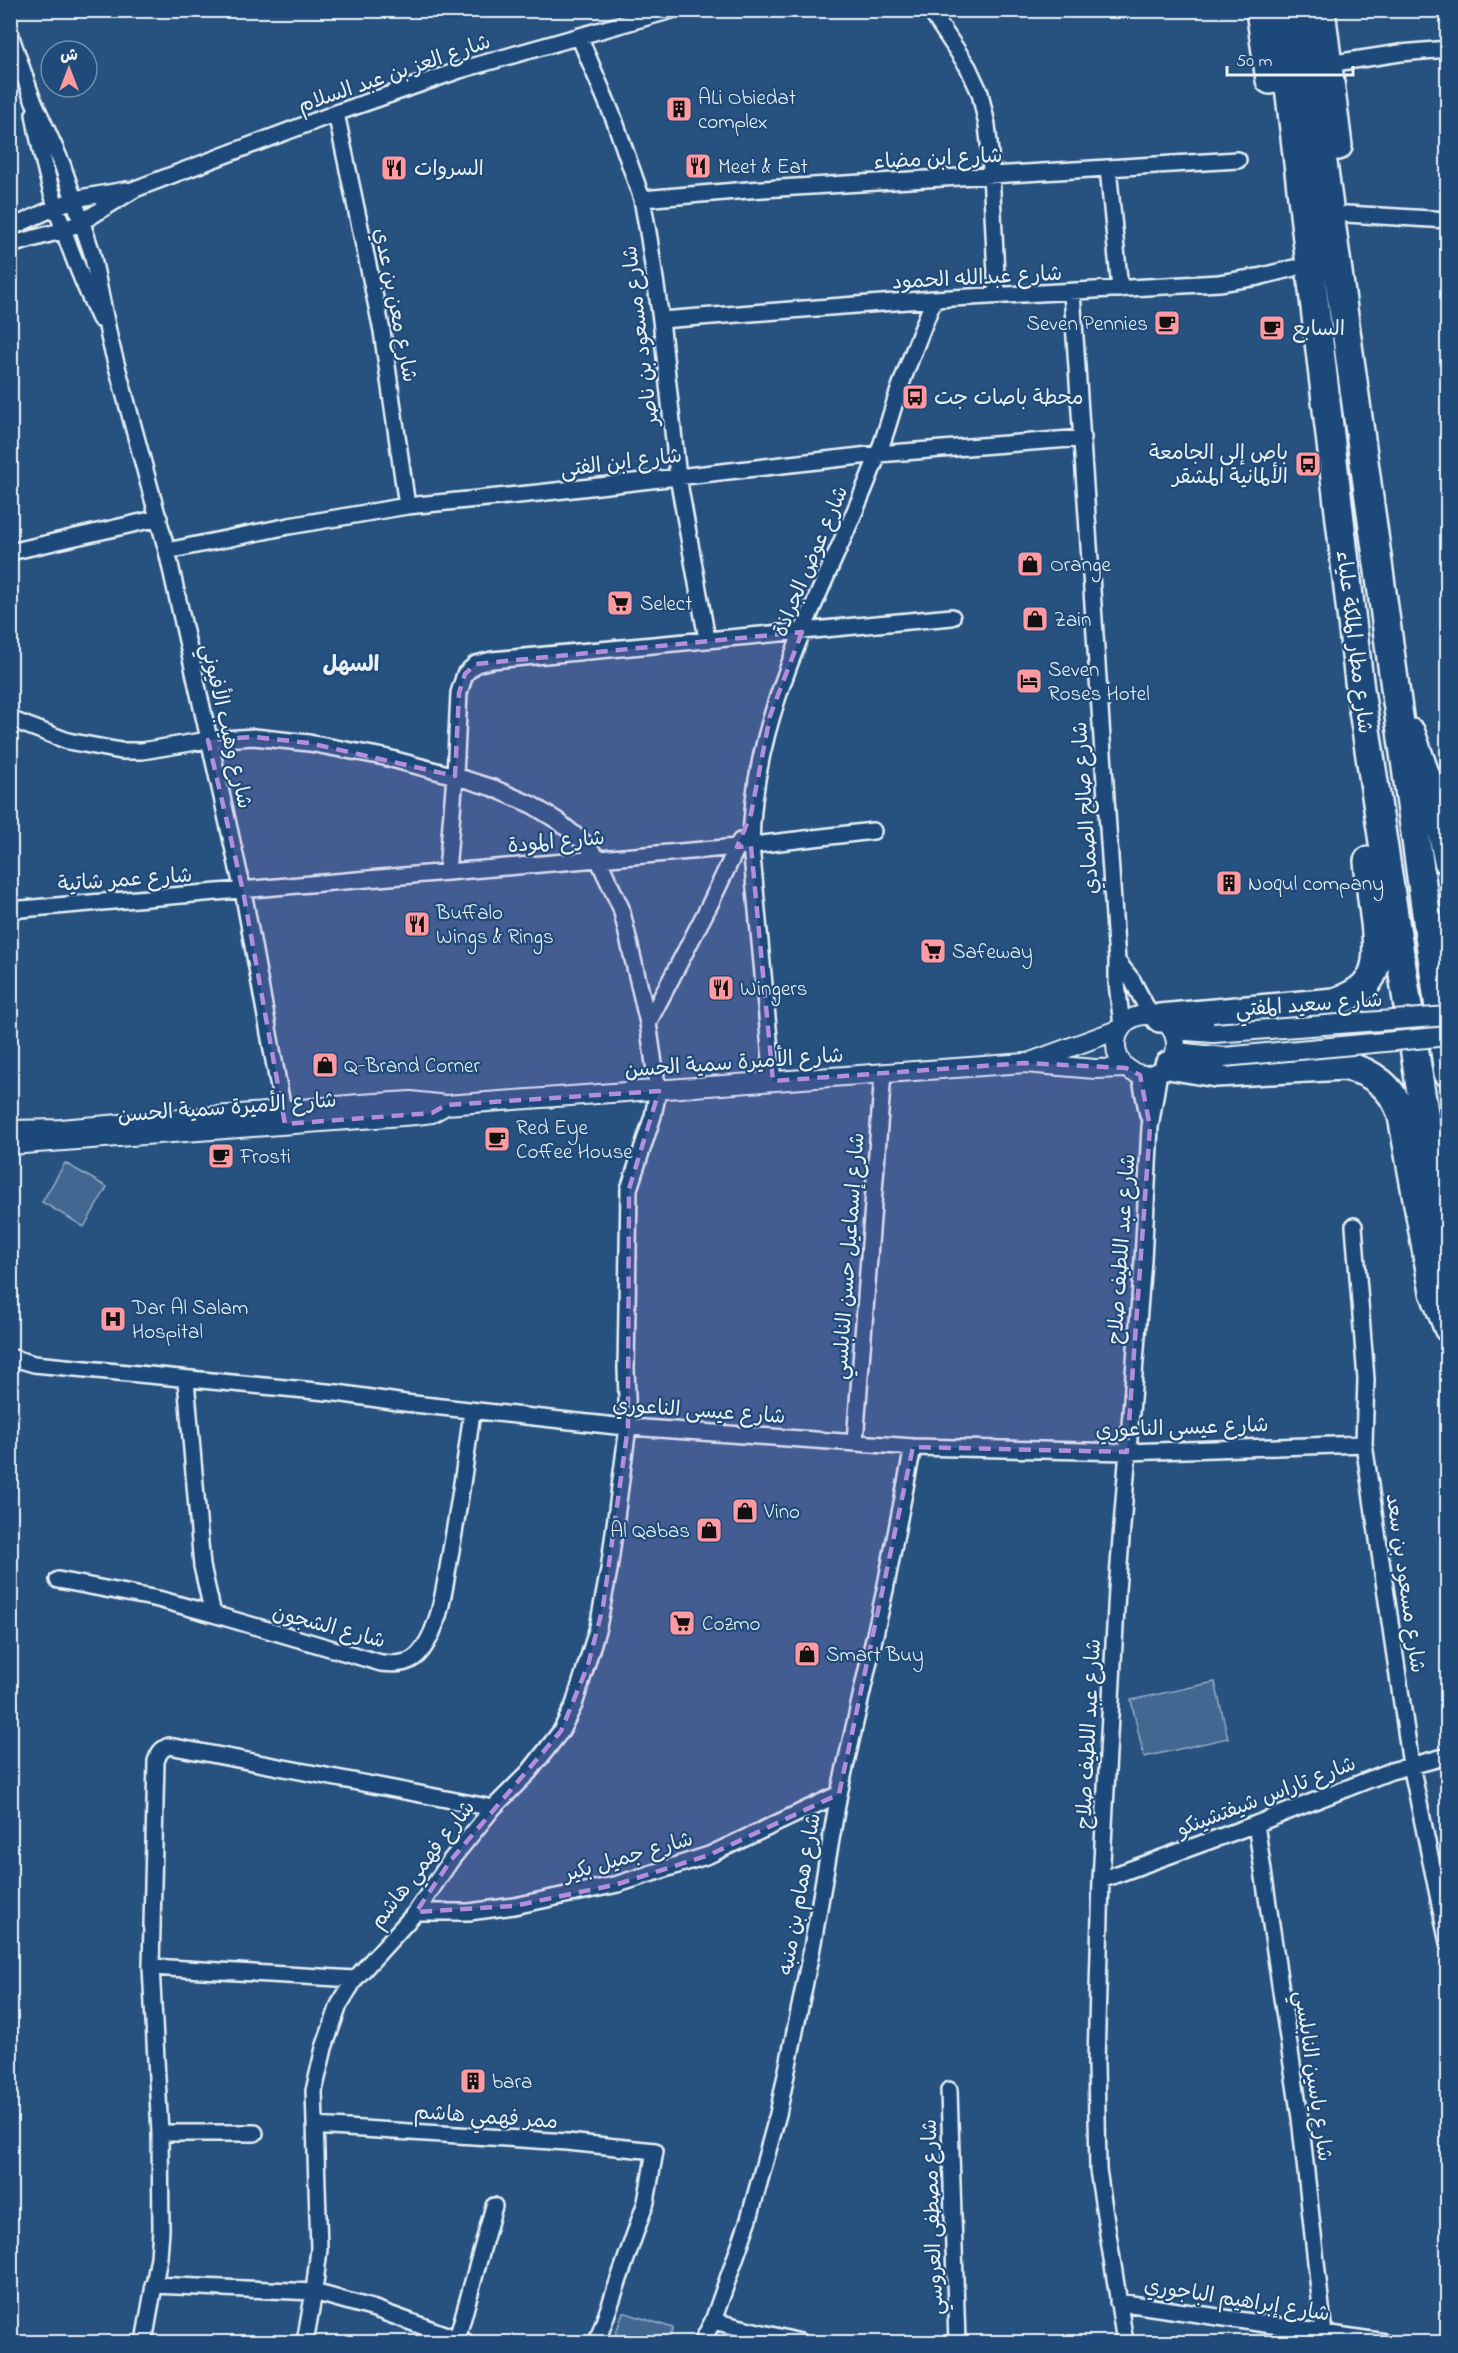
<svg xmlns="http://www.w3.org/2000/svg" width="1458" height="2353" font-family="'Indie Flower','Playpen Sans Arabic',sans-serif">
	<rect width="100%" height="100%" fill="#27517f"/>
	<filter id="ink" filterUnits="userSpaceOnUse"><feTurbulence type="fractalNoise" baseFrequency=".0167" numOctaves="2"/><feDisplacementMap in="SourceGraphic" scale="12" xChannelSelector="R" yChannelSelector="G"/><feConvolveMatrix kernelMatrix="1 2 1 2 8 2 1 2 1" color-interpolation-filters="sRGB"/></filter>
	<g filter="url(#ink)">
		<!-- green -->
		<path fill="#436891" stroke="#96acc4" stroke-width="1.5" d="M 65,1163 L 107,1187 L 84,1227 L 42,1202 Z
			M 1215,1682 L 1228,1738 L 1144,1757 L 1131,1700 Z
			M 623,2312 L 673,2328 L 668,2342 L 613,2342 Z"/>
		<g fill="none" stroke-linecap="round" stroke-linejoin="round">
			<defs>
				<path id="minor" d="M 930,10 L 968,67 L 980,93 L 987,125 L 990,152 L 997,295
					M 10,34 L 31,95 L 62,164 L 92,253 L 110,341 L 167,551 L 243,891 L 285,1121
					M 579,36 L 614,119 L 642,199 L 649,238 L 661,320 L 678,477 L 707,639
					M 1328,64 L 1400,53 L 1448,49
					M 336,113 L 382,331 L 407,506
					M 34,114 C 46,185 69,254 100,319
					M 1108,168 L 1120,289
					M 642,199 L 748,190 L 1238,160
					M 1346,214 L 1448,220
					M 10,228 L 74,199 L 126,190
					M 10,245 L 64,230 L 83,221 L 135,189 L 336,113 L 460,70 L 672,10
					M 1072,293 L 1117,961 L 1117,983 L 1122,1026
					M 661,320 L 934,299 L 1219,283 L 1258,277 L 1294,268
					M 167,551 L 289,526 L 407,506 L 538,493 L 878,454 L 1083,438
					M 10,552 L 159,518
					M 10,719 L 68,741 L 121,751 L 142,751 L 208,740 L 254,737 L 309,743 L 384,757 L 455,776 L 493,788 L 532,805 L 558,821 L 587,845 L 598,859 L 621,908 L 648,1023 L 658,1091 L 653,1116 L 629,1189 L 626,1368 L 628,1427 L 609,1570 L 598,1627 L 574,1705 L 561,1731 L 529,1772 L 493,1808 L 451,1860 L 416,1912 L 355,1979 L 339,2005 L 324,2048 L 314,2091 L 319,2249 L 314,2292 L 305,2342
					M 447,871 L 455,776 L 459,693 L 465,674 L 476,664 L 492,660 L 952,617
					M 10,910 L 737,847 L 873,831
					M 1117,961 L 1132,980 L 1150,1014
					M 648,1023 L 710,904 L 740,841
					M 1140,1075 L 1148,1115
					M 773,1081 L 751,846 C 752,704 830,583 878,454 C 886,434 891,413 898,393 C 909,361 922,330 934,299
					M 1354,1226 L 1366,1379 L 1364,1444 L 1411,1765 L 1448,1943
					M 10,1357 L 34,1364 L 337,1393 L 405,1403 L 616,1426 L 913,1447 L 1127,1452 L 1364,1444
					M 186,1380 L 202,1566 L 213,1614 L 381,1663 C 398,1665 412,1664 422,1650 C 440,1626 444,1590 449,1562 C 458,1511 466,1461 472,1411
					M 855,1442 L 883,1073
					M 58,1580 L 158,1599 L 213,1614
					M 1256,1824 L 1300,2118 L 1324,2334
					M 1101,1880 L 1256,1824 L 1391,1771 L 1448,1756
					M 416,1912 L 469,1912 L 514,1906 L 618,1884 L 709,1855 L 839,1794
					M 151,1967 L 355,1979
					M 949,2090 L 957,2342
					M 315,2126 L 567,2142 L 655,2151 L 646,2202 L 597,2342
					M 160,2133 L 255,2133
					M 153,2285 L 314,2292 L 375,2309 L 466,2342
					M 1118,2302 L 1385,2342
					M 713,2321 L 800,2342
					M 457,2339 L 494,2206
					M 144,2342 L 159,2257 L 161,2230 L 160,2133 L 151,1967 L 156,1761 C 159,1753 161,1749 169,1746 L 493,1808
					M 702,2342 L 713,2321 L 749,2219 L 778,2114 L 812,1948 L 839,1794 L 885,1590 L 913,1447
					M 1125,2342 L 1098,2170 L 1096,2062 L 1101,1880 L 1117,1590 L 1143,1260 L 1150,1127 L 1159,1072"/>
				<path id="tertiary" d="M1116 1045a30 30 0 1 1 60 0a30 30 0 1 1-60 0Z
					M 1173,1030 L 1214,1033
					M 1176,1052 L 1224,1057
					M 1033,1061 L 1120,1029
					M 10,1130 L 60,1129 L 360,1104 L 411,1101 L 446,1105 L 1025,1063 L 1095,1069 L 1126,1068
					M 10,1145 L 416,1115 L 432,1113 L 446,1105"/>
				<path id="motorway" d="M 1260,10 L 1270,80
					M 1280,10 L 1360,690 L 1448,1271
					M 1302,10 L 1448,1073
					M 1321,10 L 1338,146
					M 1411,733 L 1438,811 L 1448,861
					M 1160,1018 L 1334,1002 C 1380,988 1379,963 1375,922 C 1372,902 1370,881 1368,861
					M 1169,1065 L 1216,1073 L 1344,1066 C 1372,1071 1394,1088 1402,1116 L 1434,1292 L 1448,1328"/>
			</defs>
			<!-- minor casing -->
			<use href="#minor" stroke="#e8f1f8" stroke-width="20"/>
			<!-- tertiary casing -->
			<use href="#tertiary" stroke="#e8f1f8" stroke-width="22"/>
			<!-- motorway casing -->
			<use href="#motorway" stroke="#e8f1f8" stroke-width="32"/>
			<!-- minor -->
			<use href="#minor" stroke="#1f4a7a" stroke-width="15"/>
			<!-- tertiary -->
			<use href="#tertiary" stroke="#1f4a7a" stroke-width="18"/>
			<!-- motorway -->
			<use href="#motorway" stroke="#1f4a7a" stroke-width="27"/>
			<defs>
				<path id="tertiary-bridge" d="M 1214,1033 L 1448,1016
					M 1224,1057 L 1448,1036"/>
			</defs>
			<!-- tertiary-bridge casing -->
			<use href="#tertiary-bridge" stroke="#e8f1f8" stroke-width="22" stroke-linecap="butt"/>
			<!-- tertiary-bridge -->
			<use href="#tertiary-bridge" stroke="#1f4a7a" stroke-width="18"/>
		</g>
	</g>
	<!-- marked area -->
	<path fill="#b28edc" fill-opacity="0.2" stroke="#b28edc" stroke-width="4.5" stroke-dasharray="12 8" stroke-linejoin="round" d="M 802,632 L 770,716 L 751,814 L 737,847 L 751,846 L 773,1081 L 1025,1063 L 1126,1068 L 1140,1075 L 1150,1127 L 1127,1452 L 913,1447 L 839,1794 L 709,1855 L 618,1884 L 514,1906 L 416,1912 L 451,1860 L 561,1731 L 588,1665 L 603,1607 L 628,1427 L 629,1189 L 659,1091 L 446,1105 L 432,1113 L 285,1124 L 243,891 L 208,740 L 254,737 L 309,743 L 455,776 L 459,693 L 465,674 L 476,664 Z"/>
	<!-- icons -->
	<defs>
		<symbol id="building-square" viewBox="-11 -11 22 22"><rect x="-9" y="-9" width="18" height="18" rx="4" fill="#ff9aa2" stroke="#1f4a7a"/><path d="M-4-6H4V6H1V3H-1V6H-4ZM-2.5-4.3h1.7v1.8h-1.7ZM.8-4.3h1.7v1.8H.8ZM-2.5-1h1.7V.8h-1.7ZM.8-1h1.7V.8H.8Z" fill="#111"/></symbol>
		<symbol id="restaurant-square" viewBox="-11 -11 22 22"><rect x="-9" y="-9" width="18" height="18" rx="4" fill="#ff9aa2" stroke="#1f4a7a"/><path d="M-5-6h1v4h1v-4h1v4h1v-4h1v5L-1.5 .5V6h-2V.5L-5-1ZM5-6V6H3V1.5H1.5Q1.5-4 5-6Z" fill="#111"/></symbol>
		<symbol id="cafe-square" viewBox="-11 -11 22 22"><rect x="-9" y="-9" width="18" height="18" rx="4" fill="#ff9aa2" stroke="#1f4a7a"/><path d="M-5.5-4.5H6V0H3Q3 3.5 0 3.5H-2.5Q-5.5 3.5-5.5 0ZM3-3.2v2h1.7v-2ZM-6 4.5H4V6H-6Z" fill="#111"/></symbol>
		<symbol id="bus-square" viewBox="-11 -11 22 22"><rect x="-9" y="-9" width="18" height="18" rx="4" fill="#ff9aa2" stroke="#1f4a7a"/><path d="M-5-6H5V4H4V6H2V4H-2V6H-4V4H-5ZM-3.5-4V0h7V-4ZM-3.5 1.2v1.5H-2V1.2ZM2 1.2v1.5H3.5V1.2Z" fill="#111"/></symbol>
		<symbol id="shop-square" viewBox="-11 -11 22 22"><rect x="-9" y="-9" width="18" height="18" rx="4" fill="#ff9aa2" stroke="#1f4a7a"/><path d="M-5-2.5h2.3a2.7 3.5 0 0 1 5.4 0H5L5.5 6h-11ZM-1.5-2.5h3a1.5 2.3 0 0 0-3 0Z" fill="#111"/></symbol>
		<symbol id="supermarket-square" viewBox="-11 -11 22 22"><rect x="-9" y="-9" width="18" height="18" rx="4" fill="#ff9aa2" stroke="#1f4a7a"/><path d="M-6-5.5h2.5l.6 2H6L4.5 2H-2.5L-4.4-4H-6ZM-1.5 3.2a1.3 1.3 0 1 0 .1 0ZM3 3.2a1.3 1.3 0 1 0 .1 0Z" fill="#111"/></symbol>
		<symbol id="hotel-square" viewBox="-11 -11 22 22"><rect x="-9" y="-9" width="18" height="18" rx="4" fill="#ff9aa2" stroke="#1f4a7a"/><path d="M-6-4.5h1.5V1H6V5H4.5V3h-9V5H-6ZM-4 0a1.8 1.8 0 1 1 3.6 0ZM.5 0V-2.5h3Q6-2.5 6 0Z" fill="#111"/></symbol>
		<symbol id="hospital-square" viewBox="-11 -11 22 22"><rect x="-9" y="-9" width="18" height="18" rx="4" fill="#ff9aa2" stroke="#1f4a7a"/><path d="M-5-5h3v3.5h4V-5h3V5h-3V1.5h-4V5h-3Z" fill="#111"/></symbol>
	</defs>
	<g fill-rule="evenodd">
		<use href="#building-square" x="664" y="94" width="30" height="30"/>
		<use href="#restaurant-square" x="683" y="151" width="30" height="30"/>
		<use href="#restaurant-square" x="379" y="153" width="30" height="30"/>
		<use href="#cafe-square" x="1152" y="308" width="30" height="30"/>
		<use href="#cafe-square" x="1257" y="313" width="30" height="30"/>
		<use href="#bus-square" x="900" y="382" width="30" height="30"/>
		<use href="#bus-square" x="1293" y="449" width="30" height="30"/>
		<use href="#shop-square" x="1015" y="549" width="30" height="30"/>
		<use href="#supermarket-square" x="605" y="588" width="30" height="30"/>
		<use href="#shop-square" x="1020" y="604" width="30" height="30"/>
		<use href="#hotel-square" x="1014" y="666" width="30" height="30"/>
		<use href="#building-square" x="1214" y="868" width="30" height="30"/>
		<use href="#restaurant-square" x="402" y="909" width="30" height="30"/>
		<use href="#supermarket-square" x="918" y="936" width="30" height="30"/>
		<use href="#restaurant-square" x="706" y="973" width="30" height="30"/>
		<use href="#shop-square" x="310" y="1050" width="30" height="30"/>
		<use href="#cafe-square" x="482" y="1124" width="30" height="30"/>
		<use href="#cafe-square" x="206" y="1141" width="30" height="30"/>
		<use href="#hospital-square" x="98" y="1304" width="30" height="30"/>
		<use href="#shop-square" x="730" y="1496" width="30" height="30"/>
		<use href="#shop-square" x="694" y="1515" width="30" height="30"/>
		<use href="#supermarket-square" x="667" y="1608" width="30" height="30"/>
		<use href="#shop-square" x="792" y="1639" width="30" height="30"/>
		<use href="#building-square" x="458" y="2066" width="30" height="30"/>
	</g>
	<g text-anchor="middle" stroke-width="4.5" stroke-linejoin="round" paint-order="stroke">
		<!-- street labels -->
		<g font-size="21" fill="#e8f1f8" stroke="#1f4a7a">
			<text transform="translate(394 73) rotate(-19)" y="7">شارع العز بن عبد السلام</text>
			<text transform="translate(938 158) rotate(-3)" y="7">شارع ابن مضاء</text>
			<text transform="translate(977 277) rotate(-3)" y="7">شارع عبدالله الحمود</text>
			<text transform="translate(396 305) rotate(79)" y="7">شارع معن بن عدي</text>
			<text transform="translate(640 336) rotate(-97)" y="7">شارع مسعود بن ناصر</text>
			<text transform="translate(621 462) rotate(-7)" y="7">شارع ابن الفتى</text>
			<text transform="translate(810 561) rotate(-67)" y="7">شارع عوض الجراذة</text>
			<text transform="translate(1355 642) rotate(83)" y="7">شارع مطار الملكة علياء</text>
			<text transform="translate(227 726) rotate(77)" y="7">شارع وهيب الأفيوني</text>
			<text transform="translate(1085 808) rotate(-94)" y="7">شارع صالح الصمادي</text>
			<text transform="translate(556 841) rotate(-5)" y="7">شارع المودة</text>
			<text transform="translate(125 879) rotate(-4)" y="7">شارع عمر شاتية</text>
			<text transform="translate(1309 1004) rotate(-4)" y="7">شارع سعيد المفتي</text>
			<text transform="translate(734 1062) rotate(-4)" y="7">شارع الأميرة سمية الحسن</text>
			<text transform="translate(227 1107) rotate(-4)" y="7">شارع الأميرة سمية الحسن</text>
			<text transform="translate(1121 1249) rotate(-86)" y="7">شارع عبد اللطيف صلاح</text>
			<text transform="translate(848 1256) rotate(-86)" y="7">شارع إسماعيل حسن النابلسي</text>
			<text transform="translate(699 1410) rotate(4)" y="7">شارع عيسى الناعوري</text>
			<text transform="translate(1182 1427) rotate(-2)" y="7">شارع عيسى الناعوري</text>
			<text transform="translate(1406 1583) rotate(82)" y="7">شارع مسعود بن سعد</text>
			<text transform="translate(329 1626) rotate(15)" y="7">شارع الشجون</text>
			<text transform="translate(1088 1734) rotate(-87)" y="7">شارع عبد اللطيف صلاح</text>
			<text transform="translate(1266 1796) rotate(-21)" y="7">شارع تاراس شيفتشينكو</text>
			<text transform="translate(628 1856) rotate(-16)" y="7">شارع جميل بكير</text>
			<text transform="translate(422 1864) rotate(-52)" y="7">شارع فهمي هاشم</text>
			<text transform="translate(799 1894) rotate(-80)" y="7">شارع همام بن منبه</text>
			<text transform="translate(1314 2076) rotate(82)" y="7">شارع ياسين النابلسي</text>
			<text transform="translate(486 2116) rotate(4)" y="7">ممر فهمي هاشم</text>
			<text transform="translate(932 2217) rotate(-92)" y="7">شارع مصطفى العروسي</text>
			<text transform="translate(1237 2299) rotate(9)" y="7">شارع إبراهيم الباجوري</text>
		</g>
		<!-- poi labels -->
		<g font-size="21" fill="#e8f1f8" stroke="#1f4a7a" text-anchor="start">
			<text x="698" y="104">ALi Obiedat<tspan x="698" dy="24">complex</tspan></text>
			<text x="718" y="173">Meet &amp; Eat</text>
			<text x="414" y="175">السروات</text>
			<text x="1148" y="330" text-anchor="end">Seven Pennies</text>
			<text x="1292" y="335">السابع</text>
			<text x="934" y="404">محطة باصات جت</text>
			<text x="1288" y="459" text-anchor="end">باص إلى الجامعة<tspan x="1288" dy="24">الألمانية المشقر</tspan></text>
			<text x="1050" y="571">Orange</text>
			<text x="640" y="610">Select</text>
			<text x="1054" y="626">Zain</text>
			<text x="1048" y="676">Seven<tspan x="1048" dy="24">Roses Hotel</tspan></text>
			<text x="1248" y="890">Noqul company</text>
			<text x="436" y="919">Buffalo<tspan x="436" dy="24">Wings &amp; Rings</tspan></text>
			<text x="952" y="958">Safeway</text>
			<text x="740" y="995">Wingers</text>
			<text x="344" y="1072">Q-Brand Corner</text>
			<text x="516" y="1134">Red Eye<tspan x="516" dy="24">Coffee House</tspan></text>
			<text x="240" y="1163">Frosti</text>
			<text x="132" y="1314">Dar Al Salam<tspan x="132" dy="24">Hospital</tspan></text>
			<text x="764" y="1518">Vino</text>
			<text x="690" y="1537" text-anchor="end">Al Qabas</text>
			<text x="702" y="1630">Cozmo</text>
			<text x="826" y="1661">Smart Buy</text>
			<text x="492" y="2088">bara</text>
		</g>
		<!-- neighbourhood labels -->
		<g font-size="22" font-weight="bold" fill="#e8f1f8" stroke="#1f4a7a">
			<text x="351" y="671">السهل</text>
		</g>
	</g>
	<!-- margin -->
	<rect width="1458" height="2353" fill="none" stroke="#1f4a7a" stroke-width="36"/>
	<rect x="18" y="18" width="1422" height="2317" fill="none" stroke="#e8f1f8" stroke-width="2" filter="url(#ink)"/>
	<!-- north arrow -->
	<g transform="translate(69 69)"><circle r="28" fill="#1f4a7a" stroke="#6f8dac" stroke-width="1.5"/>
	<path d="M0-4.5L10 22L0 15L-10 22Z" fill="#ff9aa2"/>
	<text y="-9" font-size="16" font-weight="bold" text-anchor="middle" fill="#e8f1f8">ش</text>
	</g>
	<!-- scale -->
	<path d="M1227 66v9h126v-9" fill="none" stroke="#e8f1f8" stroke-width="3"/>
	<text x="1236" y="66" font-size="18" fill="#e8f1f8" stroke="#1f4a7a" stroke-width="4.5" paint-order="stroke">50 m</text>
</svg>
